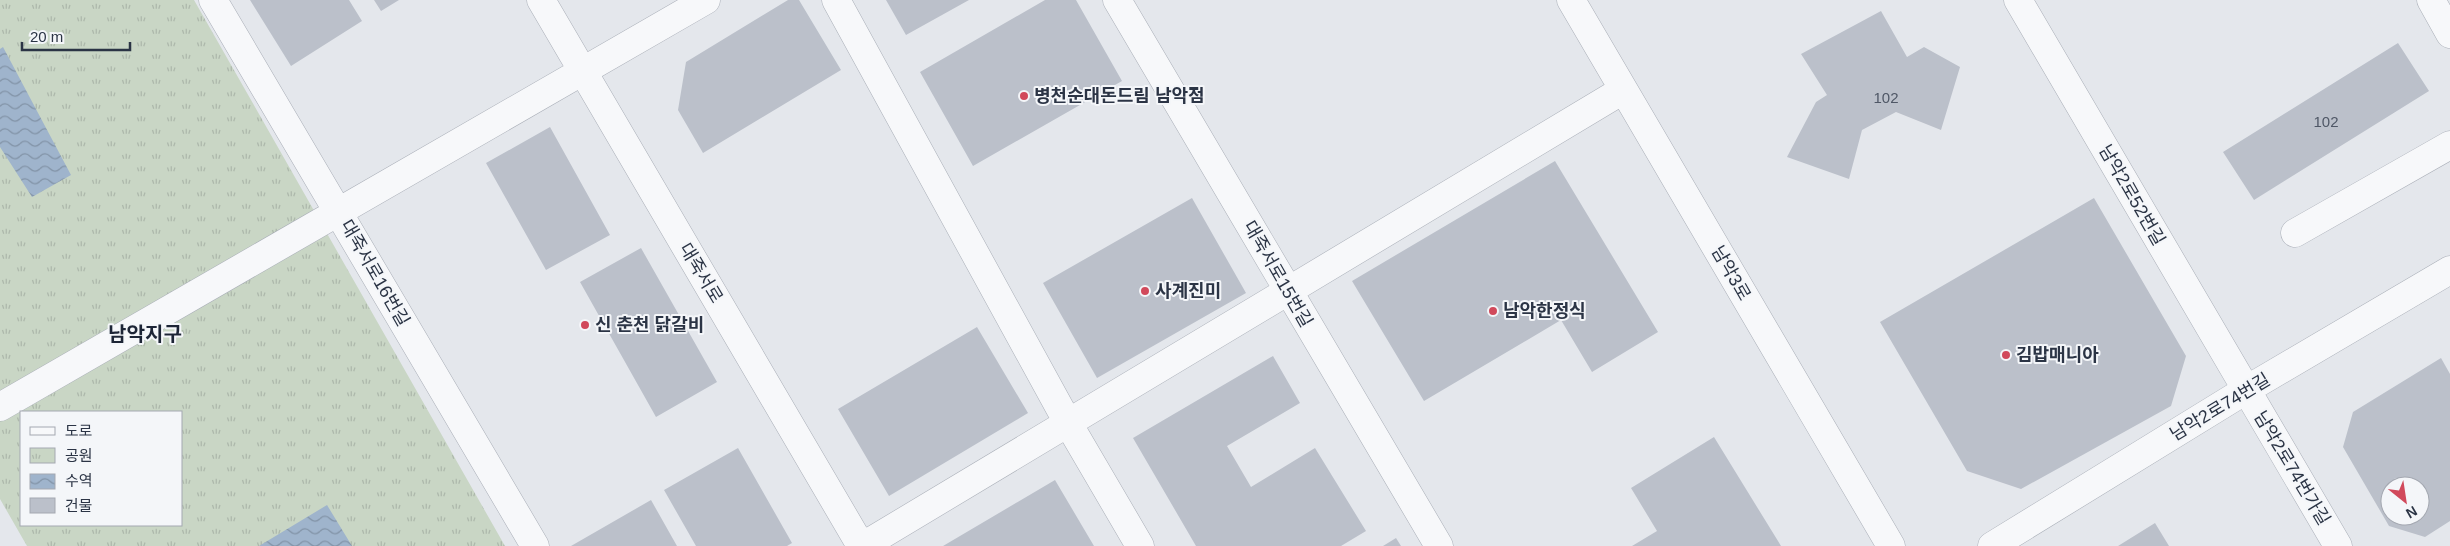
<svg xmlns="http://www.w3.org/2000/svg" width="2450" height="546" font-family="Arial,'Noto Sans KR',sans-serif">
	<defs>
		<pattern id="park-tufts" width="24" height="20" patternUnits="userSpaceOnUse" patternTransform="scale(1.25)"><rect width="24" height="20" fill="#c9d6c5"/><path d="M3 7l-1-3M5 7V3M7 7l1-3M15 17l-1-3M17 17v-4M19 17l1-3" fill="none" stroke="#adb8ab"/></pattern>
		<pattern id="water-waves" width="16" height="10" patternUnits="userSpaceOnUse" patternTransform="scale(1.25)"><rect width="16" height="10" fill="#9fb4cc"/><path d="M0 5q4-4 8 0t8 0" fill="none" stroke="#8293a7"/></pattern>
	</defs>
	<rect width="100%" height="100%" fill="#e4e7ec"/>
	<!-- park -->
	<path fill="url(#park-tufts)" fill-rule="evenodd" d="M 0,0 L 194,0 L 505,546 L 27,546 L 0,499 ZM 21,412 L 181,412 L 181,525 L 21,525 Z"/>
	<!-- water -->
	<path fill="url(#water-waves)" d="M 3,47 L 71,175 L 32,197 L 0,147 L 0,49 Z
		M 327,505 L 352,546 L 259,546 Z"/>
	<!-- building -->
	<path fill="#bbc0ca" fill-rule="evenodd" d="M 250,0 L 349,0 L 362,21 L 291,66 Z
		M 374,0 L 399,0 L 381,11 Z
		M 788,0 L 799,0 L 841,70 L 703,153 L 678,110 L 686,62 Z
		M 886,0 L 969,0 L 906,35 Z
		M 1045,0 L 1076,0 L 1122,81 L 973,166 L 920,72 Z
		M 1881,11 L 1907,57 L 1924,47 L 1960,67 L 1941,130 L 1896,112 L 1862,130 L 1849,179 L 1787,157 L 1816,102 L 1827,95 L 1801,54 Z
		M 2398,43 L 2429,91 L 2254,200 L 2223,152 Z
		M 550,127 L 610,235 L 546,270 L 486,163 Z
		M 1555,161 L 1658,332 L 1592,372 L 1561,320 L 1424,401 L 1352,281 Z
		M 1192,198 L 1246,293 L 1097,378 L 1043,283 Z
		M 2094,198 L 2186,356 L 2171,406 L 2021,489 L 1967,471 L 1880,322 Z
		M 641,248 L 717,382 L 656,417 L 580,282 Z
		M 977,327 L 1028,413 L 889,496 L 838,409 Z
		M 1273,356 L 1300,403 L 1227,446 L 1251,487 L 1315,448 L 1366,531 L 1341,546 L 1196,546 L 1133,438 Z
		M 2441,358 L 2450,374 L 2450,521 L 2425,537 L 2389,526 L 2343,447 L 2353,412 ZM 2390,486 L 2420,486 L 2420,516 L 2390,516 Z
		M 1714,437 L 1781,546 L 1632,546 L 1657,531 L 1631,488 Z
		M 738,448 L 792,543 L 787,546 L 696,546 L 664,490 Z
		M 1055,480 L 1094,546 L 943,546 Z
		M 651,500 L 677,546 L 571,546 Z
		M 2155,523 L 2169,546 L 2118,546 Z
		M 1396,538 L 1401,546 L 1383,546 Z"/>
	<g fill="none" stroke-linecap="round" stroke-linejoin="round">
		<defs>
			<path id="minor" d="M 213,0 L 535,546
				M 541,0 L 861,546
				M 836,0 L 1068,423 L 1140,546
				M 1117,0 L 1439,546
				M 1571,0 L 1891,546
				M 2018,0 L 2338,546
				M 2431,0 L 2450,34
				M 2295,233 L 2450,145
				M 0,407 L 706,0
				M 863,546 L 1623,90
				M 1992,546 L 2246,390 L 2450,270"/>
		</defs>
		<!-- minor casing -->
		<use href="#minor" stroke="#a9aeb7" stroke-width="29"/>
		<!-- minor -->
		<use href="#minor" stroke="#f7f8fa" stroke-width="28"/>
	</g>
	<!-- markers -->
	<g fill="#d1495b" stroke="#f4f6f9" stroke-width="2">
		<circle cx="1024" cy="96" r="5"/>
		<circle cx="1145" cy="291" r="5"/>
		<circle cx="1493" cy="311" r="5"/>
		<circle cx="585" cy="325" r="5"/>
		<circle cx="2006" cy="355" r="5"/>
	</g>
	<g text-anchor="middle" stroke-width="4" stroke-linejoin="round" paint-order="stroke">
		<!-- number labels -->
		<g font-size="15" fill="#4f5766">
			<text x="1886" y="103">102</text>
			<text x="2326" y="127">102</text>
		</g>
		<!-- poi labels -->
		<g font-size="18" font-weight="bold" fill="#2b3445" stroke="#f4f6f9" text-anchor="start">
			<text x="1034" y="102">병천순대돈드림 남악점</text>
			<text x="1155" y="297">사계진미</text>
			<text x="1503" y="317">남악한정식</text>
			<text x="595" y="331">신 춘천 닭갈비</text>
			<text x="2016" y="361">김밥매니아</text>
		</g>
		<!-- street labels -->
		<g font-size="18" fill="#2b3445" stroke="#f4f6f9">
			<text transform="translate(2132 195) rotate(60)" y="6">남악2로52번길</text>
			<text transform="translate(375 273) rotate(60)" y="6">대죽서로16번길</text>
			<text transform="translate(701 273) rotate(59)" y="6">대죽서로</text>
			<text transform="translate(1731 273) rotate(60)" y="6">남악3로</text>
			<text transform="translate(1278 274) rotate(60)" y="6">대죽서로15번길</text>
			<text transform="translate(2220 407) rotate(-31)" y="6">남악2로74번길</text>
			<text transform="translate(2292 468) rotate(59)" y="6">남악2로74번가길</text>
		</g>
		<!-- quarter labels -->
		<g font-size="20" font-weight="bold" fill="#1d2536" stroke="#f4f6f9">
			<text x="145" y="341">남악지구</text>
		</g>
	</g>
	<!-- legend -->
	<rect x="20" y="411" width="162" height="115" fill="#f4f6f9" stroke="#a4a8b1"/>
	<rect x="30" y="427" width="25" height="8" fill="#f7f8fa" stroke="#a4a8b1"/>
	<text x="65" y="436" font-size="15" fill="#2b3445">도로</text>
	<rect x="30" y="448" width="25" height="15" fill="url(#park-tufts)" stroke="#a4a8b1"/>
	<text x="65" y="461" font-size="15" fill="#2b3445">공원</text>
	<rect x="30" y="474" width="25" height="15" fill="url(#water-waves)" stroke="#a4a8b1"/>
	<text x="65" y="486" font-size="15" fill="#2b3445">수역</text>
	<rect x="30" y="498" width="25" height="15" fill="#bbc0ca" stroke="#a4a8b1"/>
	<text x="65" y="511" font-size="15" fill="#2b3445">건물</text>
	<!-- north arrow -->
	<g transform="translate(2405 501) rotate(150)"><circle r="24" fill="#f4f6f9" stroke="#a4a8b1"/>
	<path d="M0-4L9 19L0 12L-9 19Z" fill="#d1495b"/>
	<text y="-8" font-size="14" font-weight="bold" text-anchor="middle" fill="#2b3445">N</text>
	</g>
	<!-- scale -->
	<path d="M22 42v8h108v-8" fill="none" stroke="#2b3445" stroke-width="2.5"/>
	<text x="30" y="42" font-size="15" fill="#2b3445" stroke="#f4f6f9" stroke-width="4" paint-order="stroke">20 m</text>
</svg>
